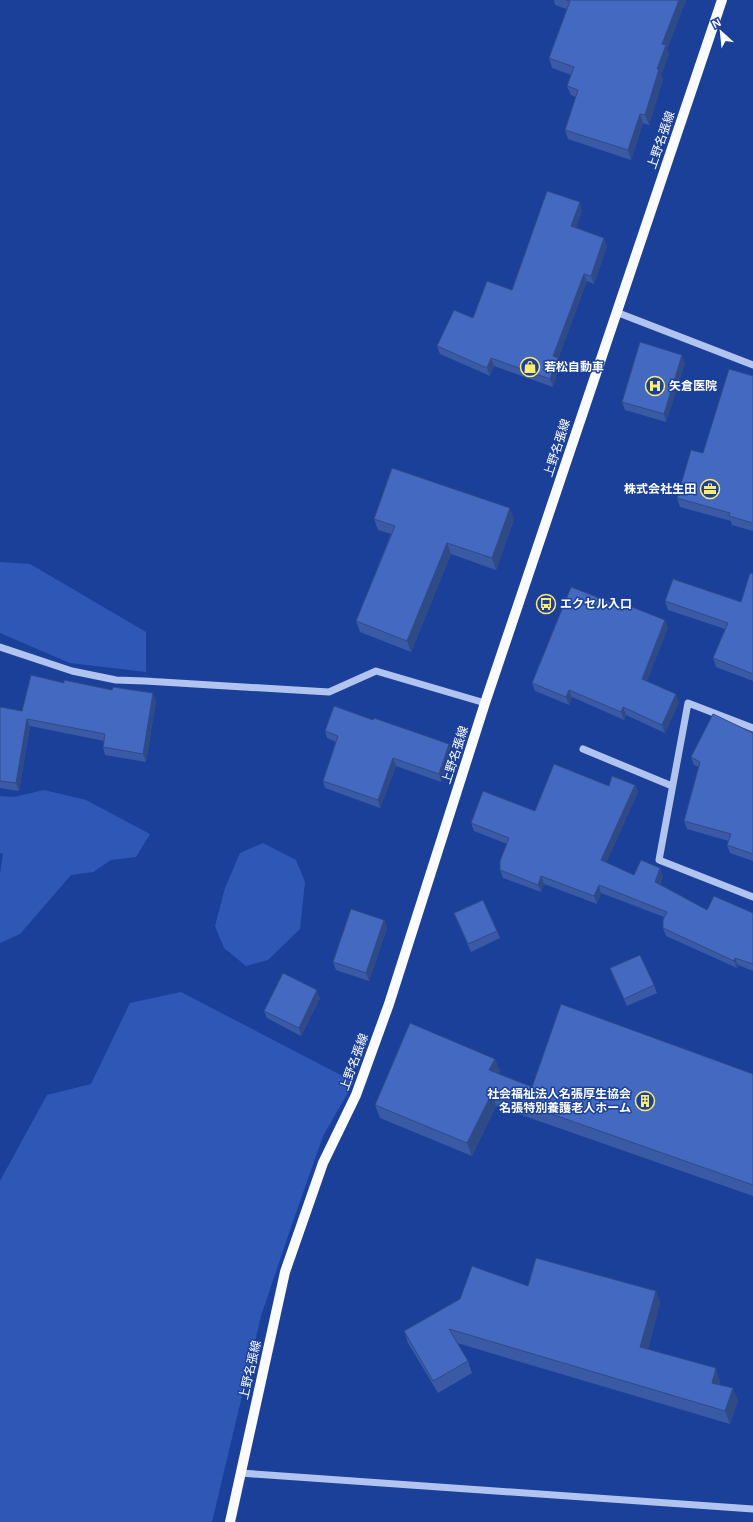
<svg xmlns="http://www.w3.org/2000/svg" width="753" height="1522" font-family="Arial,'Noto Sans JP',sans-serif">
	<rect width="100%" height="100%" fill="#1b4099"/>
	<!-- green -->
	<path fill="#2f58b6" d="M 0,562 L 30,564 L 146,632 L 146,672 L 70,663 L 0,633 Z
		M 44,790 L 86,800 L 150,834 L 136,857 L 111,860 L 93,872 L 71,875 L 20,934 L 0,943 L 0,874 L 3,854 L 0,853 L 0,796 L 14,797 Z
		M 263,843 L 296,860 L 305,882 L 300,929 L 268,960 L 246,966 L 224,948 L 215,926 L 225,888 L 240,853 Z
		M 181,992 L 354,1082 L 323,1136 L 291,1227 L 261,1316 L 212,1522 L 0,1522 L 0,1181 L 47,1095 L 91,1084 L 130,1003 Z"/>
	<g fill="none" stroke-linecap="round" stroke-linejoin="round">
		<!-- minor -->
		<path stroke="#b1c4f0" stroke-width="7" d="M 616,312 L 753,365
			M 0,647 L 72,671 L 116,680 L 145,681 L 329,692 L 376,671 L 485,703
			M 753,728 L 688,703 L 659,860 L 753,897
			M 583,749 L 672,786
			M 240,1473 L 753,1509"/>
		<!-- major -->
		<path stroke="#fafbff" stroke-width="10" d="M 230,1522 L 285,1272 L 323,1163 L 356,1095 L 389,1004 L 485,703 L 722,0"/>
	</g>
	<!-- wall -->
	<path fill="#3a5aa5" d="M 554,0 L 686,0 L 667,49 L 669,54 L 661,75 L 663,79 L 649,125 L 643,123 L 631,160 L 568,139 L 565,130 L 576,97 L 571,95 L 567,86 L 571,75 L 552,68 L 549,58 L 567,9 L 555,5 Z
		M 582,210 L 576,228 L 607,246 L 594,284 L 587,281 L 558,359 L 560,365 L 553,387 L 494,366 L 490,376 L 440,354 L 437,346 L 512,290 Z
		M 685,363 L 666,422 L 625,410 L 622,402 Z
		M 753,376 L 753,531 L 732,525 L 731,521 L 680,507 L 677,498 L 703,453 Z
		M 374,519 L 514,519 L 496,570 L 451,554 L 411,652 L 360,632 L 356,621 L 391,534 L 378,530 Z
		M 753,574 L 753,681 L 716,667 L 713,658 L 725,629 L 668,610 L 665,601 L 741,602 Z
		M 668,627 L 647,681 L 679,702 L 665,733 L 626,715 L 624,720 L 572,697 L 569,705 L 535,691 L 532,683 Z
		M 64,683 L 156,701 L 146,762 L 105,755 L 103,747 L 104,741 L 30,726 L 19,791 L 0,788 L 0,707 L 22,711 Z
		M 325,731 L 449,744 L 452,751 L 441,782 L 396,766 L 380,808 L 325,788 L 323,781 L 336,742 L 327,738 Z
		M 753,733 L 753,861 L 730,853 L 727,845 L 729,841 L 687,829 L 684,821 L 699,767 L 694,765 L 691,757 Z
		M 635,785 L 638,792 L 606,863 L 634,875 L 660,868 L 663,876 L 660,884 L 707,910 L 753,913 L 753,971 L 738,965 L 737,968 L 666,936 L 663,928 L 664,917 L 601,893 L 597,904 L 544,884 L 541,892 L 503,878 L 500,870 L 507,844 L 474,831 L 471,823 L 535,811 L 609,786 Z
		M 454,913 L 497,931 L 500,938 L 471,952 L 457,921 Z
		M 384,920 L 387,928 L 369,981 L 336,970 L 333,962 Z
		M 610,968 L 654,985 L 657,993 L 627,1006 L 613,976 Z
		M 320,998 L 301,1036 L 267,1018 L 264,1011 Z
		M 495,1059 L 500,1072 L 499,1074 L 532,1087 L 753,1074 L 753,1196 L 496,1106 L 472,1156 L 380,1118 L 375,1105 Z
		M 528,1286 L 656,1291 L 660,1303 L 648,1349 L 720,1381 L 719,1385 L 738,1400 L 730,1424 L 457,1343 L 468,1361 L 472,1373 L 438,1393 L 408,1343 L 404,1331 Z"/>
	<!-- shaded-wall -->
	<path fill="#304a86" d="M 679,0 L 686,0 L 667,49 L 669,54 L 661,75 L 663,79 L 649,125 L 645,115 L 657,69 L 662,44 Z
		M 640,114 L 643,123 L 631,160 L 628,150 Z
		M 580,202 L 582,210 L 574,234 L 571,226 Z
		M 604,238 L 607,246 L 594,284 L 591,276 Z
		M 584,274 L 587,281 L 558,359 L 560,365 L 553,387 L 550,379 L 553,356 Z
		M 682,355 L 685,363 L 666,422 L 664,414 Z
		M 491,358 L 494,366 L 490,376 L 487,368 Z
		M 510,508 L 514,519 L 496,570 L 492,558 Z
		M 447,543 L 451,554 L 411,652 L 407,641 Z
		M 665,620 L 668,627 L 645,687 L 642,679 Z
		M 569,690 L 572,697 L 569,705 L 566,697 Z
		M 153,693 L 156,701 L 146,762 L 143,754 Z
		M 676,694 L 679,702 L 665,733 L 662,725 Z
		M 623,707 L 626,715 L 624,720 L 621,712 Z
		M 27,719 L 30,726 L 19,791 L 16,783 Z
		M 449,744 L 452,751 L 441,782 L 439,774 Z
		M 393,758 L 396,766 L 380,808 L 378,800 Z
		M 635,785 L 638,792 L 604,868 L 601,860 Z
		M 660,868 L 663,876 L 657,889 L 655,882 Z
		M 541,876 L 544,884 L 541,892 L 538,885 Z
		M 599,885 L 601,893 L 597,904 L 594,896 Z
		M 384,920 L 387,928 L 369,981 L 366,973 Z
		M 735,958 L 738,965 L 737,968 L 734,961 Z
		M 317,990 L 320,998 L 301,1036 L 299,1028 Z
		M 495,1059 L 500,1072 L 494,1083 L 489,1070 Z
		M 492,1093 L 496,1106 L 472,1156 L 467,1143 Z
		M 656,1291 L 660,1303 L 645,1359 L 640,1347 Z
		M 716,1368 L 720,1381 L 717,1395 L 712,1383 Z
		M 733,1388 L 738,1400 L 730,1424 L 725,1411 Z"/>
	<!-- building -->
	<path fill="#4469c0" stroke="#304a86" d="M 566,0 L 679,0 L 662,44 L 666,45 L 657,69 L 659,69 L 645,115 L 640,114 L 628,150 L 565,130 L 578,90 L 567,86 L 574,67 L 549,58 L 570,1 Z
		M 547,191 L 580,202 L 571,226 L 604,238 L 591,276 L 584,274 L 553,356 L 558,358 L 550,379 L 491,358 L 487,368 L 437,346 L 454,310 L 473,318 L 487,281 L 512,290 Z
		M 640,342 L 682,355 L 664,414 L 622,402 Z
		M 729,369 L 753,376 L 753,523 L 729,516 L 730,513 L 677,498 L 691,450 L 703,453 Z
		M 392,468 L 510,508 L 492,558 L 447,543 L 407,641 L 356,621 L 395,526 L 374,519 Z
		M 750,573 L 753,574 L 753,674 L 713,658 L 728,623 L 665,601 L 673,579 L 741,602 Z
		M 571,587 L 625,608 L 627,605 L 665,620 L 642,679 L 676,694 L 662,725 L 623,707 L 621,712 L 569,690 L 566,697 L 532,683 Z
		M 31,675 L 64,683 L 64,680 L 112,690 L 113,687 L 153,693 L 143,754 L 103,747 L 105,734 L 27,719 L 16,783 L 0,781 L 0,707 L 22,711 Z
		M 334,706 L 373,720 L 374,718 L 449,744 L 439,774 L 393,758 L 378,800 L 323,781 L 338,736 L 325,731 Z
		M 713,714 L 753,733 L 753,854 L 727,845 L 731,834 L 684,821 L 700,762 L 691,757 Z
		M 554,764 L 609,786 L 612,776 L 635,785 L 601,860 L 634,875 L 641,860 L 660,868 L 655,882 L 707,910 L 714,896 L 753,913 L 753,964 L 735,958 L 734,961 L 663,928 L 663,920 L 667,912 L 599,885 L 594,896 L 541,876 L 538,885 L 500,870 L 500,861 L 509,838 L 471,823 L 483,791 L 535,811 Z
		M 483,900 L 497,931 L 468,944 L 454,913 Z
		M 351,909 L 384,920 L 366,973 L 333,962 Z
		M 640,955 L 654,985 L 624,999 L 610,968 Z
		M 283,973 L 317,990 L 299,1028 L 264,1011 Z
		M 561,1004 L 753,1074 L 753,1185 L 492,1093 L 467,1143 L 375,1105 L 410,1023 L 495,1059 L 489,1070 L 532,1087 Z
		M 536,1258 L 656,1291 L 640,1347 L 716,1368 L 712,1383 L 733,1388 L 725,1411 L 449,1329 L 468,1361 L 433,1381 L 404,1331 L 460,1299 L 472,1266 L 528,1286 Z"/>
	<!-- icons -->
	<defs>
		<symbol id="shop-ring" viewBox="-11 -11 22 22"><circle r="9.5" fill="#1b4099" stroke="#ffeb70" stroke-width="1.5"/><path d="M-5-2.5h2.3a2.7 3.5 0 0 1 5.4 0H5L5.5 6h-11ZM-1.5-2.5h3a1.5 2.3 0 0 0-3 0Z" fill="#ffeb70"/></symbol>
		<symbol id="hospital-ring" viewBox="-11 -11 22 22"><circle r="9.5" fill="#1b4099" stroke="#ffeb70" stroke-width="1.5"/><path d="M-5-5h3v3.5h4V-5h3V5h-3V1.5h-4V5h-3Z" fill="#ffeb70"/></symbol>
		<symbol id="office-ring" viewBox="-11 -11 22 22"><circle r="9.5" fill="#1b4099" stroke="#ffeb70" stroke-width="1.5"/><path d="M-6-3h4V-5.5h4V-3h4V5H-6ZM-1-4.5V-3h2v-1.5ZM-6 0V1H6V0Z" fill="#ffeb70"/></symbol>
		<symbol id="bus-ring" viewBox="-11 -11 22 22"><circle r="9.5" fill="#1b4099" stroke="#ffeb70" stroke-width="1.5"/><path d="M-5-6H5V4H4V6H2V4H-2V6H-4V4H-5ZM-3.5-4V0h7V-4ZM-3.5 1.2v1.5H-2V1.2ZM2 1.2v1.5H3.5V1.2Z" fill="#ffeb70"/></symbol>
		<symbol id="building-ring" viewBox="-11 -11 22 22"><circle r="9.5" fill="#1b4099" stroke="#ffeb70" stroke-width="1.5"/><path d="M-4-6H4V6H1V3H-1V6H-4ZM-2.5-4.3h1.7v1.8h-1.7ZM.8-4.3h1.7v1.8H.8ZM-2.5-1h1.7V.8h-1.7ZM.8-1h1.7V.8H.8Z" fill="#ffeb70"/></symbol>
	</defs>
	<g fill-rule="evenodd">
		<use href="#shop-ring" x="519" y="356" width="22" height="22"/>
		<use href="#hospital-ring" x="644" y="375" width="22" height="22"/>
		<use href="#office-ring" x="699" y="478" width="22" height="22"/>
		<use href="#bus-ring" x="535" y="593" width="22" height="22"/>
		<use href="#building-ring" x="634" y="1090" width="22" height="22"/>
	</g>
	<g text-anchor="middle" stroke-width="3" stroke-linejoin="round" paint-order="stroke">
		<!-- street labels -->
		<g font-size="12" fill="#fff" stroke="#1b4099">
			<text transform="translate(661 140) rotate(-71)" y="4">上野名張線</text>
			<text transform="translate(557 448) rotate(-72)" y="4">上野名張線</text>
			<text transform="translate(455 755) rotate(-72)" y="4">上野名張線</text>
			<text transform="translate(354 1062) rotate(-70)" y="4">上野名張線</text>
			<text transform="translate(250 1370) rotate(-77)" y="4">上野名張線</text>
		</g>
		<!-- poi labels -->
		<g font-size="12" font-weight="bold" fill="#fff" stroke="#1b4099" text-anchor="start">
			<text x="544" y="371">若松自動車</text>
			<text x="669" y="390">矢倉医院</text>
			<text x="696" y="493" text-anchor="end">株式会社生田</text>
			<text x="560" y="608">エクセル入口</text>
			<text x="631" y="1098" text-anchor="end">社会福祉法人名張厚生協会<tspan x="631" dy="14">名張特別養護老人ホーム</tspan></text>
		</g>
	</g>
	<!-- north arrow -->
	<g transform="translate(721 32) rotate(333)" stroke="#1b4099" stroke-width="3" paint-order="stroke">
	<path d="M0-3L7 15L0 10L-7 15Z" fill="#ffffff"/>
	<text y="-6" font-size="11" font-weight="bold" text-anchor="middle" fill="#ffffff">N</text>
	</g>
</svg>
